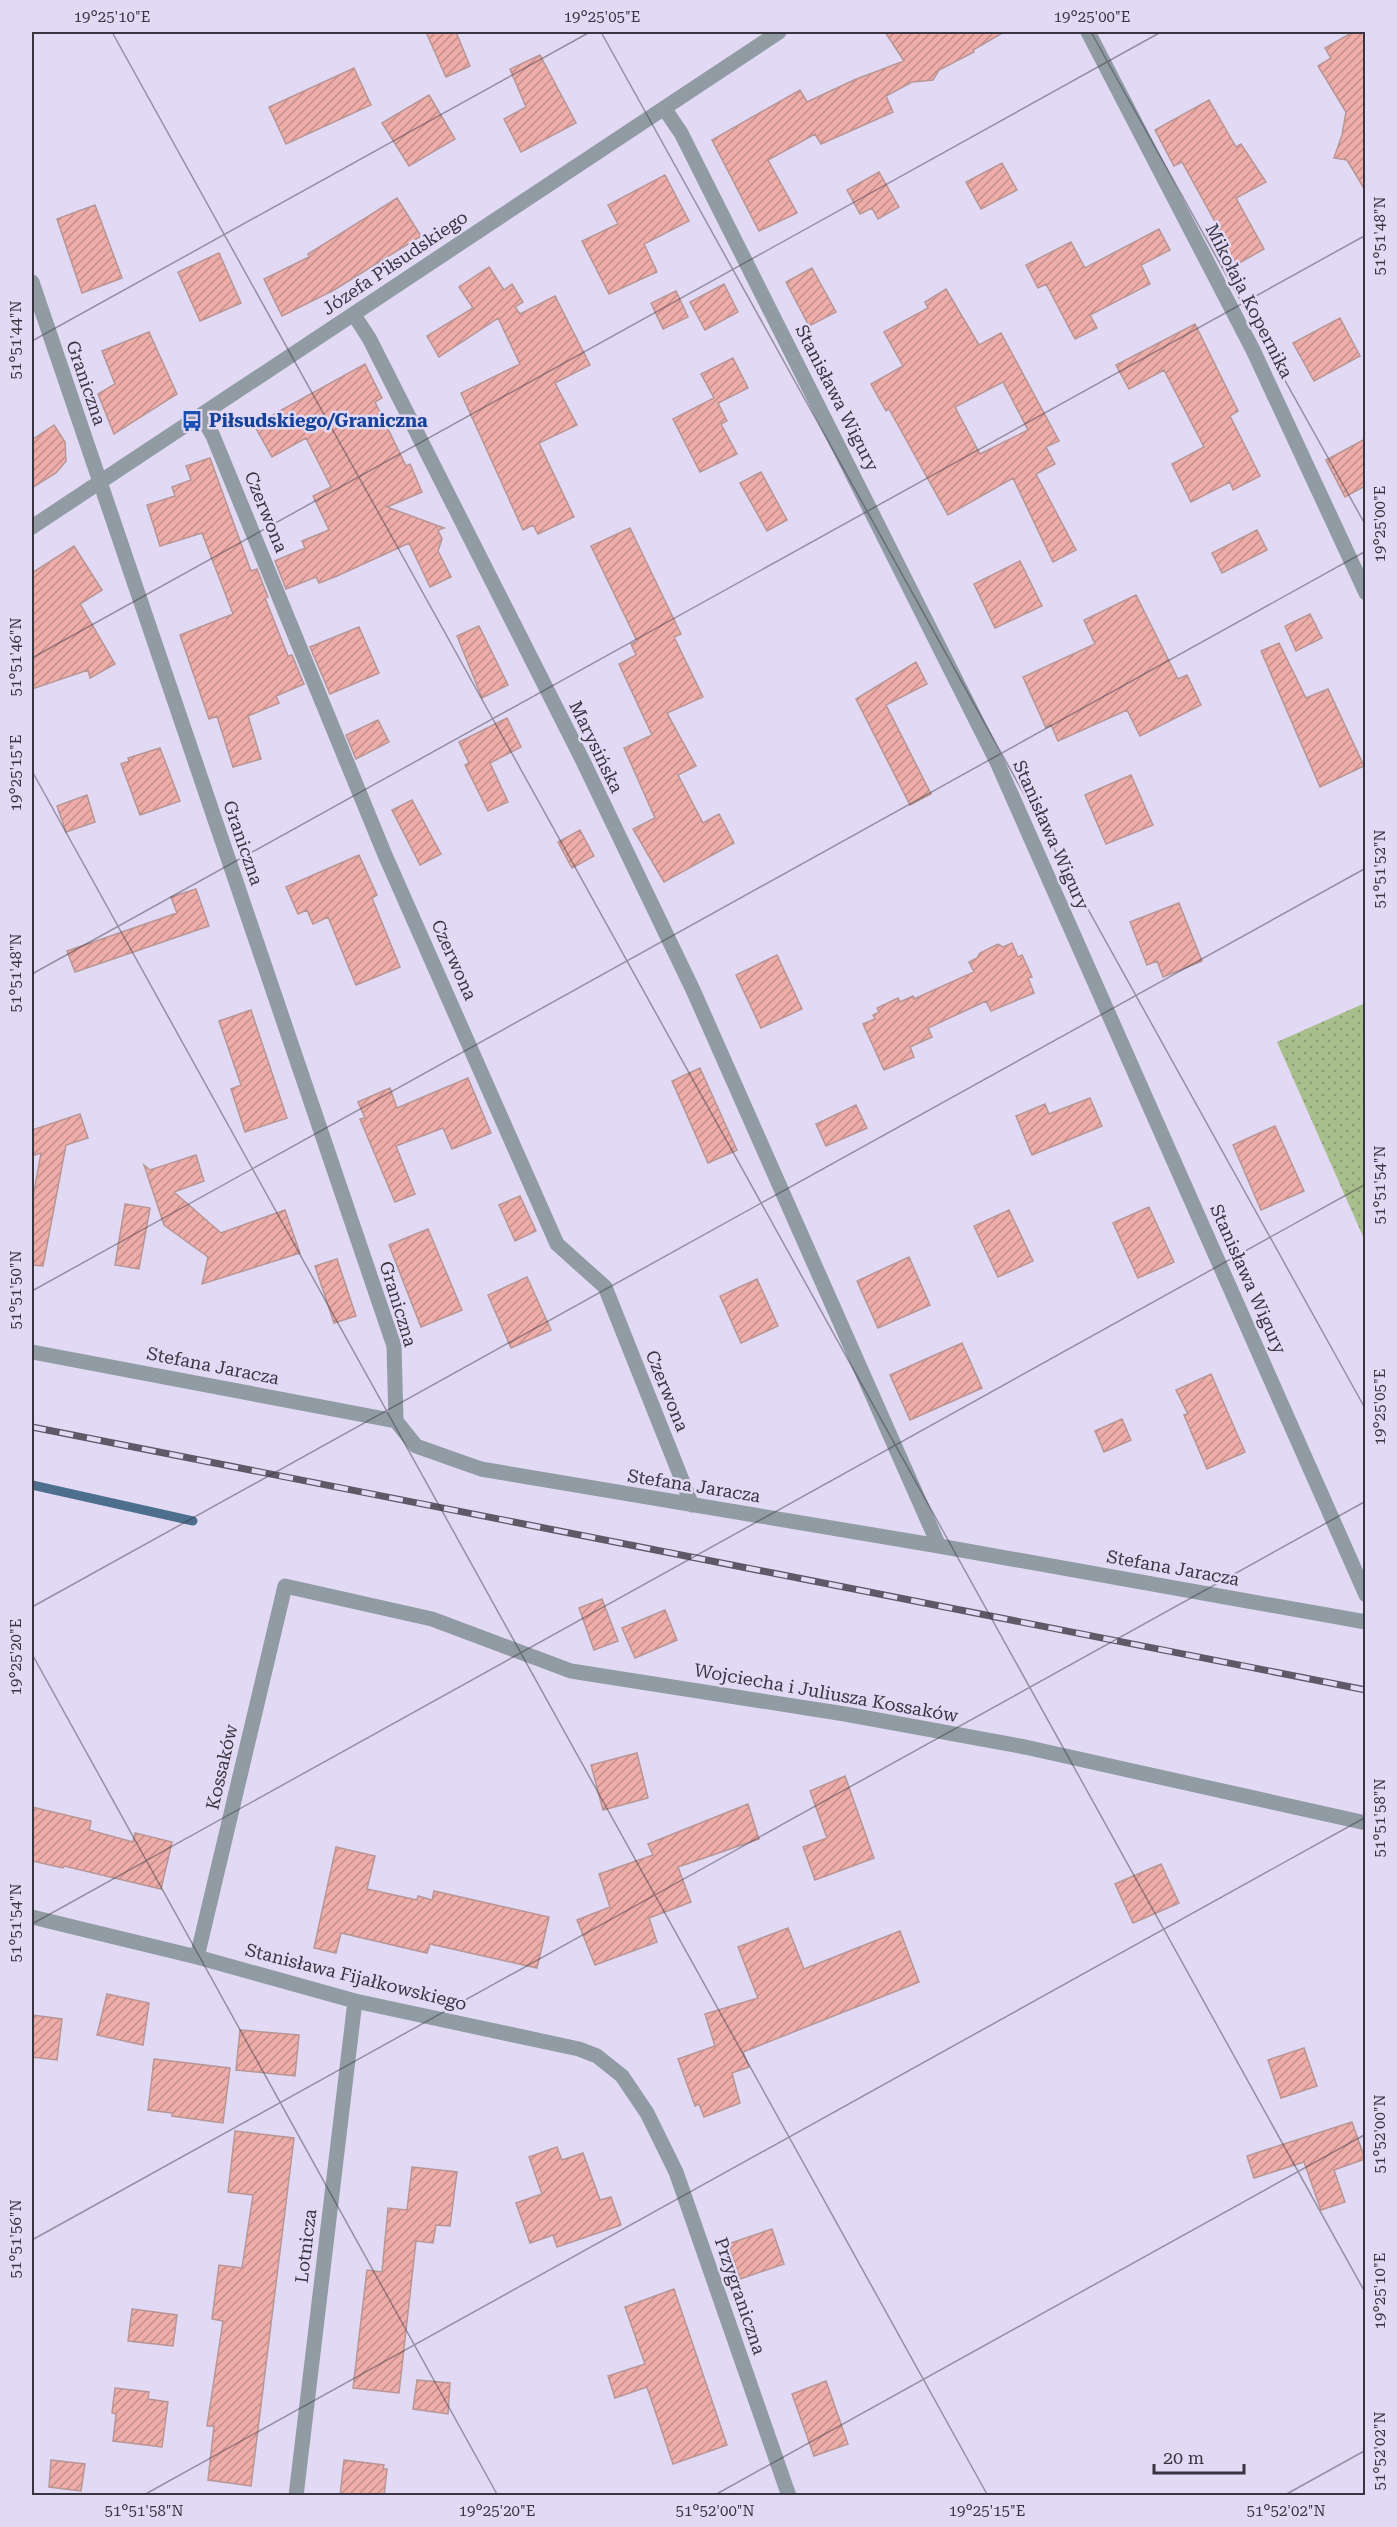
<svg xmlns="http://www.w3.org/2000/svg" width="1397" height="2527" font-family="'Roboto Serif',serif">
	<defs>
		<pattern id="grass-dots" width="8" height="8" patternUnits="userSpaceOnUse" patternTransform="scale(1.5)"><rect width="8" height="8" fill="#a8be8d"/><path d="M2 2h.1M6 6h.1" fill="none" stroke="#8a9b75" stroke-width="1.8" stroke-linecap="round"/></pattern>
		<pattern id="building-hatch" width="6" height="6" patternUnits="userSpaceOnUse" patternTransform="scale(1.5)"><rect width="6" height="6" fill="#efadaa"/><path d="M-1 1l2-2M0 6l6-6M5 7l2-2" fill="none" stroke="#c38e8c"/></pattern>
	</defs>
	<rect width="100%" height="100%" fill="#e2d9f5"/>
	<!-- grass -->
	<path fill="url(#grass-dots)" d="M 1365,1003 L 1365,1241 L 1277,1042 Z"/>
	<g fill="none" stroke-linecap="round" stroke-linejoin="round">
		<!-- stream -->
		<path stroke="#4d6e8c" stroke-width="9" d="M 32,1485 L 193,1521"/>
	</g>
	<!-- building -->
	<path fill="url(#building-hatch)" stroke="#b79695" stroke-width="1.5" fill-rule="evenodd" d="M 426,32 L 456,32 L 470,66 L 446,77 Z
		M 885,32 L 1004,32 L 973,50 L 974,52 L 939,70 L 933,80 L 912,82 L 886,96 L 893,112 L 821,144 L 815,134 L 768,160 L 797,213 L 759,231 L 712,140 L 800,90 L 807,102 L 854,80 L 904,61 Z
		M 1353,32 L 1365,32 L 1365,190 L 1347,160 L 1334,158 L 1342,135 L 1346,112 L 1318,66 L 1331,58 L 1325,48 Z
		M 540,55 L 576,123 L 521,152 L 504,119 L 526,107 L 510,69 Z
		M 354,68 L 371,105 L 286,144 L 269,107 Z
		M 429,95 L 455,139 L 409,166 L 382,123 Z
		M 1209,100 L 1236,147 L 1241,144 L 1266,182 L 1236,198 L 1264,249 L 1225,271 L 1207,236 L 1219,229 L 1182,162 L 1174,166 L 1155,130 Z
		M 1002,163 L 1017,190 L 981,209 L 966,182 Z
		M 879,172 L 899,207 L 878,219 L 872,208 L 860,214 L 847,190 Z
		M 665,175 L 689,221 L 644,244 L 657,272 L 609,294 L 582,241 L 618,224 L 608,205 Z
		M 397,198 L 421,236 L 334,290 L 282,316 L 264,279 L 309,257 L 308,254 Z
		M 95,205 L 122,278 L 82,293 L 57,219 Z
		M 1159,229 L 1170,250 L 1141,265 L 1150,284 L 1090,315 L 1097,328 L 1075,339 L 1046,284 L 1038,288 L 1026,265 L 1071,242 L 1085,268 Z
		M 219,253 L 241,303 L 200,321 L 178,272 Z
		M 489,267 L 504,290 L 512,284 L 523,302 L 515,307 L 520,314 L 555,296 L 590,365 L 555,383 L 577,425 L 539,443 L 574,517 L 538,534 L 533,525 L 523,530 L 461,393 L 520,364 L 498,318 L 439,357 L 427,336 L 473,308 L 459,287 Z
		M 812,268 L 836,312 L 809,326 L 786,282 Z
		M 724,284 L 738,312 L 705,330 L 690,302 Z
		M 946,289 L 979,345 L 1001,333 L 1059,441 L 1046,447 L 1055,464 L 1036,474 L 1076,550 L 1053,562 L 1013,478 L 948,515 L 889,409 L 886,411 L 871,384 L 903,366 L 884,332 L 928,308 L 925,302 ZM 1003,382 L 1028,430 L 980,454 L 955,407 Z
		M 676,291 L 688,317 L 663,329 L 651,303 Z
		M 1340,318 L 1360,356 L 1314,381 L 1293,343 Z
		M 1195,324 L 1238,411 L 1230,416 L 1260,476 L 1233,490 L 1230,482 L 1191,502 L 1172,464 L 1204,447 L 1164,370 L 1129,389 L 1116,365 Z
		M 149,332 L 177,394 L 114,434 L 98,394 L 115,384 L 102,351 Z
		M 733,358 L 748,388 L 718,403 L 727,421 L 721,424 L 737,454 L 700,472 L 673,419 L 714,398 L 701,374 Z
		M 365,364 L 382,398 L 375,402 L 406,466 L 410,464 L 422,492 L 387,507 L 444,528 L 438,530 L 442,539 L 438,551 L 451,577 L 430,587 L 409,543 L 337,576 L 319,583 L 316,577 L 286,589 L 275,561 L 305,548 L 302,541 L 329,530 L 313,496 L 331,487 L 306,438 L 272,457 L 254,425 Z
		M 54,425 L 65,442 L 66,461 L 56,473 L 32,488 L 32,440 Z
		M 1365,439 L 1365,486 L 1345,497 L 1326,460 Z
		M 210,458 L 251,571 L 257,569 L 268,597 L 265,598 L 288,656 L 292,655 L 304,684 L 276,696 L 279,703 L 248,716 L 261,759 L 233,767 L 217,716 L 209,719 L 180,635 L 233,614 L 202,533 L 160,546 L 147,505 L 175,496 L 172,487 L 191,480 L 186,466 Z
		M 761,472 L 787,520 L 767,531 L 740,483 Z
		M 630,528 L 681,634 L 674,637 L 703,697 L 667,713 L 696,766 L 678,775 L 703,823 L 719,814 L 734,843 L 664,882 L 633,829 L 655,818 L 624,748 L 652,735 L 619,664 L 636,655 L 631,644 L 637,641 L 591,546 Z
		M 1257,530 L 1267,550 L 1222,573 L 1212,553 Z
		M 74,546 L 102,590 L 80,604 L 115,664 L 90,678 L 88,670 L 32,689 L 32,573 Z
		M 1020,561 L 1042,606 L 995,628 L 974,584 Z
		M 1136,595 L 1178,679 L 1187,675 L 1201,705 L 1140,736 L 1127,710 L 1058,741 L 1051,725 L 1046,728 L 1023,677 L 1095,644 L 1084,620 Z
		M 1310,614 L 1322,638 L 1296,651 L 1285,626 Z
		M 479,626 L 508,685 L 482,698 L 457,636 Z
		M 359,627 L 379,673 L 330,694 L 310,647 Z
		M 1279,643 L 1306,698 L 1328,689 L 1364,766 L 1320,787 L 1261,651 Z
		M 916,662 L 927,684 L 886,705 L 931,794 L 910,805 L 856,699 Z
		M 507,718 L 521,747 L 490,763 L 508,802 L 488,811 L 465,765 L 469,763 L 459,742 Z
		M 378,720 L 389,742 L 356,759 L 346,735 Z
		M 160,748 L 180,801 L 140,815 L 121,764 L 129,761 L 128,758 Z
		M 1131,775 L 1153,825 L 1106,844 L 1085,795 Z
		M 87,795 L 95,822 L 66,832 L 57,806 Z
		M 412,800 L 441,854 L 420,865 L 392,810 Z
		M 580,830 L 594,856 L 572,868 L 558,842 Z
		M 359,855 L 377,895 L 372,898 L 400,967 L 356,985 L 328,917 L 313,924 L 307,910 L 298,914 L 286,887 Z
		M 196,889 L 209,926 L 75,972 L 67,951 L 177,913 L 171,897 Z
		M 1179,903 L 1202,961 L 1163,977 L 1157,961 L 1147,965 L 1130,922 Z
		M 1012,943 L 1018,957 L 1022,955 L 1032,977 L 1028,978 L 1034,993 L 991,1011 L 986,1001 L 928,1028 L 932,1037 L 910,1047 L 914,1057 L 884,1070 L 863,1024 L 875,1019 L 873,1015 L 879,1012 L 877,1008 L 898,998 L 900,1002 L 913,996 L 914,999 L 974,972 L 969,962 L 977,958 L 980,953 L 998,944 L 1003,947 Z
		M 777,955 L 802,1009 L 761,1028 L 736,975 Z
		M 251,1010 L 287,1118 L 245,1132 L 231,1089 L 241,1085 L 219,1021 Z
		M 700,1068 L 737,1150 L 708,1163 L 672,1081 Z
		M 468,1078 L 491,1133 L 452,1149 L 443,1128 L 396,1146 L 415,1194 L 395,1202 L 360,1119 L 365,1118 L 358,1102 L 390,1088 L 397,1108 Z
		M 1090,1098 L 1102,1126 L 1032,1155 L 1016,1116 L 1045,1104 L 1049,1114 Z
		M 856,1105 L 867,1128 L 826,1146 L 816,1124 Z
		M 80,1114 L 88,1138 L 66,1145 L 43,1266 L 32,1265 L 32,1203 L 41,1153 L 32,1156 L 32,1130 Z
		M 1275,1126 L 1304,1191 L 1261,1210 L 1233,1145 Z
		M 196,1155 L 204,1181 L 174,1192 L 221,1233 L 285,1210 L 300,1253 L 202,1284 L 208,1257 L 164,1225 L 144,1165 L 150,1170 Z
		M 520,1196 L 536,1231 L 515,1241 L 499,1205 Z
		M 125,1204 L 150,1208 L 139,1269 L 115,1265 Z
		M 1149,1207 L 1174,1262 L 1138,1278 L 1113,1223 Z
		M 1009,1210 L 1033,1261 L 998,1277 L 974,1226 Z
		M 428,1229 L 462,1310 L 421,1327 L 389,1245 Z
		M 909,1257 L 930,1305 L 878,1328 L 857,1281 Z
		M 337,1259 L 356,1316 L 334,1323 L 315,1266 Z
		M 527,1277 L 551,1330 L 511,1348 L 488,1295 Z
		M 757,1279 L 778,1326 L 741,1343 L 720,1296 Z
		M 962,1343 L 982,1388 L 910,1420 L 890,1375 Z
		M 1211,1374 L 1245,1452 L 1207,1469 L 1184,1415 L 1188,1414 L 1176,1390 Z
		M 1122,1419 L 1131,1440 L 1104,1452 L 1095,1431 Z
		M 602,1599 L 618,1641 L 594,1650 L 579,1608 Z
		M 665,1610 L 677,1640 L 635,1658 L 622,1628 Z
		M 637,1753 L 648,1798 L 603,1810 L 591,1765 Z
		M 845,1776 L 874,1858 L 815,1880 L 803,1847 L 827,1838 L 810,1791 Z
		M 748,1804 L 759,1839 L 678,1867 L 691,1902 L 649,1918 L 657,1942 L 595,1965 L 577,1920 L 610,1907 L 599,1874 L 653,1855 L 648,1844 Z
		M 32,1807 L 91,1821 L 89,1830 L 133,1842 L 135,1833 L 172,1842 L 161,1889 L 64,1866 L 63,1868 L 32,1861 Z
		M 336,1847 L 375,1856 L 367,1889 L 417,1900 L 418,1896 L 432,1900 L 434,1891 L 549,1917 L 537,1968 L 430,1944 L 427,1953 L 341,1933 L 336,1953 L 314,1948 Z
		M 1161,1864 L 1179,1903 L 1133,1923 L 1115,1884 Z
		M 788,1928 L 804,1969 L 900,1931 L 919,1982 L 743,2052 L 749,2067 L 732,2073 L 740,2103 L 704,2117 L 699,2104 L 695,2106 L 678,2059 L 715,2046 L 705,2014 L 758,1998 L 738,1947 Z
		M 107,1994 L 149,2003 L 143,2045 L 97,2035 Z
		M 32,2015 L 62,2019 L 57,2060 L 32,2057 Z
		M 240,2030 L 299,2035 L 295,2076 L 236,2070 Z
		M 1304,2048 L 1317,2086 L 1281,2098 L 1268,2060 Z
		M 154,2059 L 230,2068 L 223,2123 L 172,2116 L 172,2113 L 148,2110 Z
		M 1352,2122 L 1365,2159 L 1334,2170 L 1345,2202 L 1321,2210 L 1304,2162 L 1254,2178 L 1247,2156 Z
		M 235,2131 L 294,2138 L 251,2486 L 208,2480 L 214,2426 L 207,2426 L 223,2321 L 212,2319 L 219,2265 L 242,2268 L 253,2195 L 228,2192 Z
		M 557,2147 L 562,2160 L 583,2153 L 600,2200 L 611,2197 L 621,2225 L 557,2247 L 553,2235 L 530,2243 L 516,2203 L 542,2194 L 529,2157 Z
		M 412,2167 L 457,2172 L 450,2226 L 436,2225 L 433,2243 L 416,2241 L 399,2393 L 353,2388 L 367,2270 L 382,2272 L 388,2208 L 407,2210 Z
		M 772,2229 L 784,2264 L 740,2279 L 728,2244 Z
		M 674,2289 L 727,2445 L 673,2464 L 647,2387 L 615,2398 L 608,2376 L 645,2364 L 625,2307 Z
		M 132,2309 L 177,2315 L 173,2346 L 128,2341 Z
		M 417,2380 L 450,2383 L 448,2414 L 413,2409 Z
		M 826,2381 L 848,2444 L 814,2456 L 792,2394 Z
		M 115,2388 L 149,2392 L 148,2399 L 168,2402 L 162,2447 L 113,2441 L 116,2414 L 112,2413 Z
		M 51,2460 L 85,2464 L 81,2491 L 49,2487 Z
		M 344,2460 L 384,2465 L 383,2469 L 387,2469 L 384,2496 L 340,2496 Z"/>
	<g fill="none" stroke-linecap="round" stroke-linejoin="round">
		<!-- minor -->
		<path stroke="#909ba3" stroke-width="15" d="M 1088,32 L 1253,350 L 1366,593
			M 664,108 L 681,133 L 997,762 L 1366,1595
			M 32,282 L 394,1346 L 396,1421
			M 354,315 L 369,338 L 582,759 L 693,990 L 939,1546
			M 201,415 L 213,436 L 385,855 L 557,1244 L 605,1287 L 692,1505
			M 32,527 L 779,32
			M 32,1352 L 396,1421 L 416,1446 L 481,1469 L 939,1546 L 1366,1622
			M 32,1917 L 197,1957 L 355,2001 L 579,2049 L 597,2056 L 622,2076 L 647,2113 L 676,2172 L 789,2496
			M 197,1957 L 285,1586 L 432,1619 L 571,1671 L 845,1714 L 1025,1747 L 1366,1823
			M 296,2496 L 355,2001"/>
		<defs>
			<path id="rail" d="M 32,1427 L 1366,1690"/>
		</defs>
		<!-- rail casing -->
		<use href="#rail" stroke="#5e5867" stroke-width="7"/>
		<!-- rail -->
		<use href="#rail" stroke="#e2d9f5" stroke-width="4.5" stroke-dasharray="14" stroke-linecap="butt"/>
	</g>
	<!-- ticks -->
	<path fill="none" stroke="#393540" stroke-width="1.5" stroke-opacity="0.45" d="M 112,32 L 1366,2294M 601,32 L 1366,1410M 1091,32 L 1366,526M 32,341 L 590,32M 32,658 L 1161,32M 32,771 L 988,2496M 32,974 L 1366,235M 32,1291 L 1366,551M 32,1607 L 1366,868M 32,1654 L 498,2496M 32,1924 L 1366,1184M 32,2240 L 1366,1501M 142,2496 L 1366,1817M 713,2496 L 1366,2134M 1283,2496 L 1366,2450"/>
	<!-- icons -->
	<defs>
		<symbol id="bus-bare" viewBox="-9 -9 18 18"><path d="M-5-6H5V4H4V6H2V4H-2V6H-4V4H-5ZM-3.5-4V0h7V-4ZM-3.5 1.2v1.5H-2V1.2ZM2 1.2v1.5H3.5V1.2Z" fill="#1a4fb4" stroke="#e2d9f5" stroke-width="2.5" paint-order="stroke"/></symbol>
	</defs>
	<g fill-rule="evenodd">
		<use href="#bus-bare" x="177" y="406" width="30" height="30"/>
	</g>
	<g text-anchor="middle" stroke-width="5" stroke-linejoin="round" paint-order="stroke">
		<!-- street labels -->
		<g font-size="18" fill="#393540" stroke="#e2d9f5">
			<text transform="translate(395 263) rotate(-34)" y="6">Józefa Piłsudskiego</text>
			<text transform="translate(1249 301) rotate(63)" y="6">Mikołaja Kopernika</text>
			<text transform="translate(86 383) rotate(71)" y="6">Graniczna</text>
			<text transform="translate(837 398) rotate(63)" y="6">Stanisława Wigury</text>
			<text transform="translate(266 512) rotate(68)" y="6">Czerwona</text>
			<text transform="translate(596 747) rotate(64)" y="6">Marysińska</text>
			<text transform="translate(1051 835) rotate(66)" y="6">Stanisława Wigury</text>
			<text transform="translate(243 843) rotate(71)" y="6">Graniczna</text>
			<text transform="translate(454 960) rotate(66)" y="6">Czerwona</text>
			<text transform="translate(1248 1279) rotate(66)" y="6">Stanisława Wigury</text>
			<text transform="translate(398 1304) rotate(73)" y="6">Graniczna</text>
			<text transform="translate(213 1366) rotate(11)" y="6">Stefana Jaracza</text>
			<text transform="translate(667 1391) rotate(68)" y="6">Czerwona</text>
			<text transform="translate(694 1486) rotate(9)" y="6">Stefana Jaracza</text>
			<text transform="translate(1173 1568) rotate(10)" y="6">Stefana Jaracza</text>
			<text transform="translate(826 1693) rotate(10)" y="6">Wojciecha i Juliusza Kossaków</text>
			<text transform="translate(222 1767) rotate(-77)" y="6">Kossaków</text>
			<text transform="translate(356 1977) rotate(14)" y="6">Stanisława Fijałkowskiego</text>
			<text transform="translate(306 2246) rotate(-83)" y="6">Lotnicza</text>
			<text transform="translate(740 2296) rotate(71)" y="6">Przygraniczna</text>
		</g>
		<!-- transit labels -->
		<g font-size="18" font-weight="bold" fill="#164399" stroke="#e2d9f5" text-anchor="start">
			<text x="209" y="427">Piłsudskiego/Graniczna</text>
		</g>
	</g>
	<!-- border -->
	<rect width="1397" height="2527" fill="none" stroke="#e2d9f5" stroke-width="66"/>
	<!-- scale -->
	<path d="M1154 2464v9h90v-9" fill="none" stroke="#393540" stroke-width="3"/>
	<text x="1163" y="2464" font-size="18" fill="#393540" stroke="#e2d9f5" stroke-width="4.5" paint-order="stroke">20 m</text>
	<rect x="33" y="33" width="1331" height="2461" fill="none" stroke="#393540" stroke-width="2"/>
	<g font-size="15" text-anchor="middle" fill="#393540">
		<text x="112" y="22">19°25'10"E</text>
		<text x="602" y="22">19°25'05"E</text>
		<text x="1092" y="22">19°25'00"E</text>
		<text transform="translate(1380 236) rotate(-90)" y="5">51°51'48"N</text>
		<text transform="translate(16 340) rotate(-90)" y="5">51°51'44"N</text>
		<text transform="translate(1380 524) rotate(-90)" y="5">19°25'00"E</text>
		<text transform="translate(16 657) rotate(-90)" y="5">51°51'46"N</text>
		<text transform="translate(16 773) rotate(-90)" y="5">19°25'15"E</text>
		<text transform="translate(1380 869) rotate(-90)" y="5">51°51'52"N</text>
		<text transform="translate(16 973) rotate(-90)" y="5">51°51'48"N</text>
		<text transform="translate(1380 1185) rotate(-90)" y="5">51°51'54"N</text>
		<text transform="translate(16 1290) rotate(-90)" y="5">51°51'50"N</text>
		<text transform="translate(1380 1407) rotate(-90)" y="5">19°25'05"E</text>
		<text transform="translate(16 1657) rotate(-90)" y="5">19°25'20"E</text>
		<text transform="translate(1380 1818) rotate(-90)" y="5">51°51'58"N</text>
		<text transform="translate(16 1923) rotate(-90)" y="5">51°51'54"N</text>
		<text transform="translate(1380 2134) rotate(-90)" y="5">51°52'00"N</text>
		<text transform="translate(16 2239) rotate(-90)" y="5">51°51'56"N</text>
		<text transform="translate(1380 2291) rotate(-90)" y="5">19°25'10"E</text>
		<text transform="translate(1380 2451) rotate(-90)" y="5">51°52'02"N</text>
		<text x="144" y="2516">51°51'58"N</text>
		<text x="497" y="2516">19°25'20"E</text>
		<text x="715" y="2516">51°52'00"N</text>
		<text x="987" y="2516">19°25'15"E</text>
		<text x="1286" y="2516">51°52'02"N</text>
	</g>
</svg>
